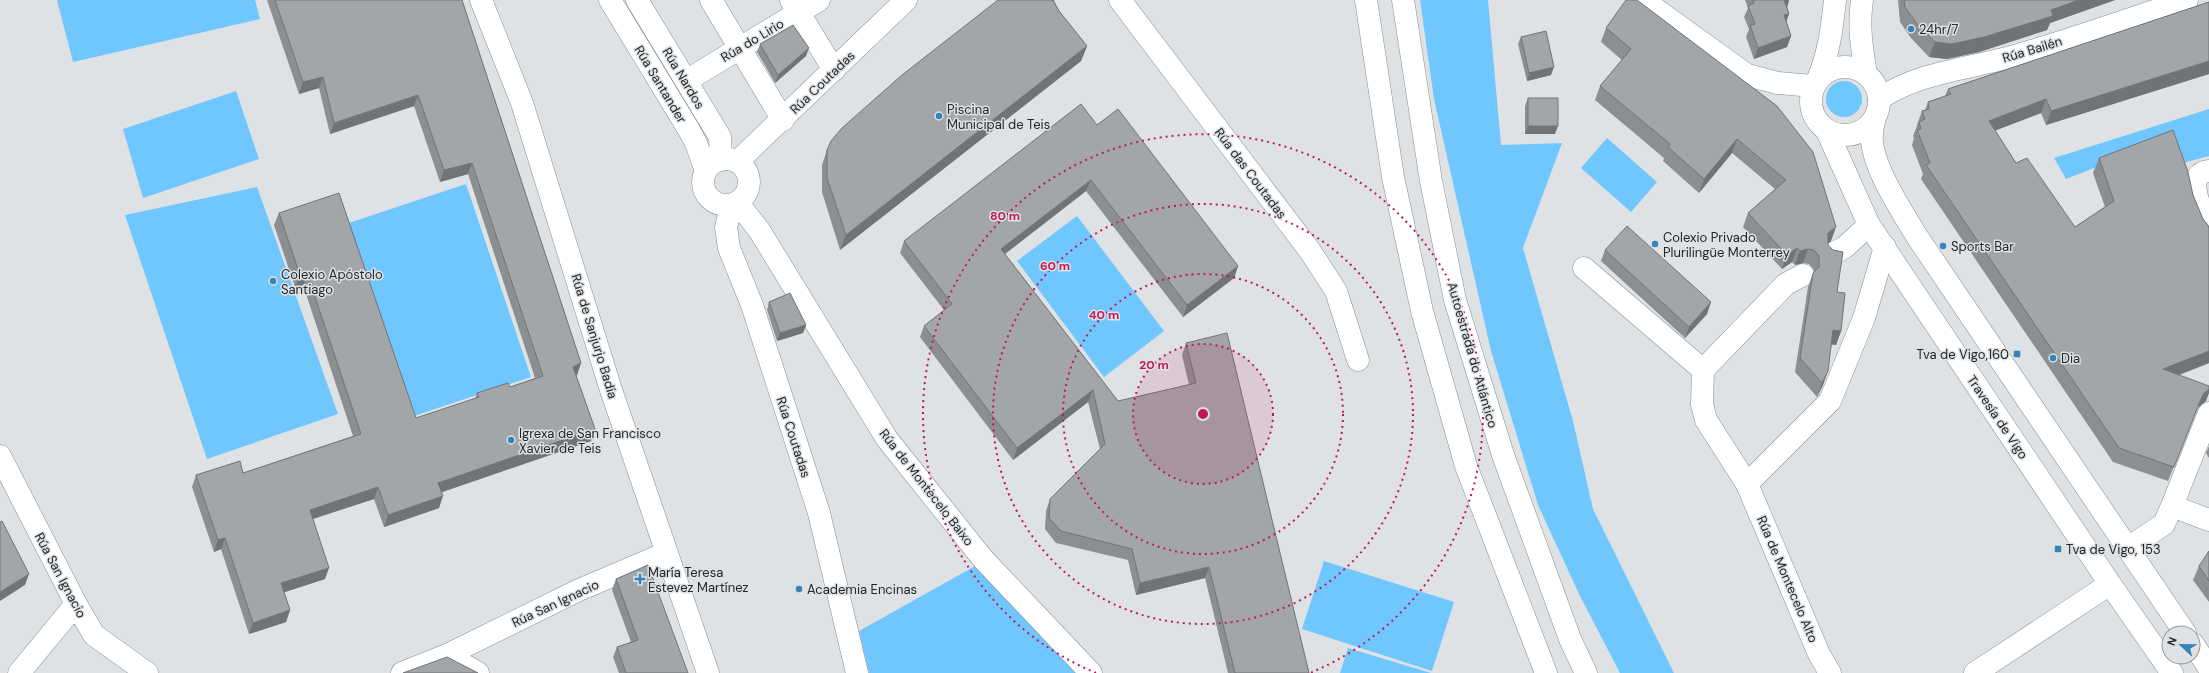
<svg xmlns="http://www.w3.org/2000/svg" width="2209" height="673" font-family="'DM Sans',sans-serif">
	<rect width="100%" height="100%" fill="#dee2e5"/>
	<!-- green -->
	<path fill="#70c7fe" d="M 57,0 L 255,0 L 260,19 L 73,62 Z
		M 1420,0 L 1488,0 L 1501,145 L 1562,143 L 1523,248 L 1573,421 L 1593,509 L 1674,673 L 1620,673 L 1580,596 L 1538,505 L 1491,351 L 1434,99 Z
		M1826 99a18 18 0 1 1 36 0a18 18 0 1 1-36 0Z
		M 236,91 L 259,159 L 143,198 L 123,129 Z
		M 2209,109 L 2209,156 L 2183,163 L 2174,137 L 2066,179 L 2054,158 Z
		M 1607,138 L 1657,182 L 1631,212 L 1581,168 Z
		M 466,184 L 531,377 L 414,416 L 349,223 Z
		M 257,187 L 338,414 L 207,459 L 125,215 Z
		M 1077,216 L 1164,331 L 1104,377 L 1017,261 Z
		M 1324,561 L 1454,602 L 1432,671 L 1302,629 Z
		M 977,565 L 1078,673 L 869,673 L 859,631 Z
		M 1348,648 L 1431,673 L 1340,673 Z"/>
	<g fill="none" stroke-linecap="round" stroke-linejoin="round">
		<defs>
			<path id="street" d="M 610,0 L 689,130 L 696,143 L 706,171
				M 637,0 L 720,137 L 721,160
				M 711,0 L 783,120
				M 791,0 L 834,70
				M 1120,0 L 1310,251 L 1336,291 L 1358,360
				M 1643,0 L 1747,75 L 1778,83 L 1813,86
				M 686,81 L 819,0
				M 1879,99 C 1919,72 1968,69 2014,56 C 2072,40 2129,19 2187,0
				M703 182a23 23 0 1 1 46 0a23 23 0 1 1-46 0Z
				M 737,162 L 906,0
				M 2209,171 C 2181,174 2204,214 2209,229
				M 737,202 L 759,230 L 887,439 L 983,559 L 1091,673
				M 732,204 L 726,227 L 729,248 L 752,305 L 819,513 L 857,673
				M 1834,253 L 1845,247 L 1869,225
				M 1584,268 L 1703,370
				M 0,456 L 76,604 L 94,635 L 147,673
				M 1747,484 L 1706,420 L 1702,404 L 1703,370 L 1786,284 L 1803,275
				M 2172,506 L 2209,413
				M 2128,548 L 2164,524 L 2172,506 L 2209,520
				M 447,655 L 478,673
				M 19,673 L 76,604
				M 402,673 L 447,655 L 579,590 L 666,553
				M 1830,673 L 1819,654 L 1747,484 L 1830,401 L 1864,318 L 1885,247
				M 1975,673 L 2110,584"/>
			<path id="secondary" d="M 481,0 L 522,103 L 611,390 L 708,673"/>
			<path id="primary" d="M 1862,0 C 1858,26 1862,49 1866,74
				M1811 101a34 34 0 1 1 68 0a34 34 0 1 1-68 0Z
				M 1818,79 C 1829,53 1832,28 1835,0
				M 1875,118 C 1874,122 1872,128 1872,133 C 1869,163 1903,213 1918,238 L 2185,633
				M 1827,131 L 1869,225 L 2110,584 L 2172,673
				M 2193,644 L 2209,668"/>
			<path id="highway" d="M 1366,0 L 1393,177 L 1422,311 L 1466,466 L 1546,673
				M 1403,0 L 1431,181 L 1455,300 L 1503,455 L 1570,639 L 1586,673"/>
		</defs>
		<!-- street casing -->
		<use href="#street" stroke="#888d90" stroke-width="23"/>
		<!-- secondary casing -->
		<use href="#secondary" stroke="#888d90" stroke-width="23"/>
		<!-- primary casing -->
		<use href="#primary" stroke="#888d90" stroke-width="23"/>
		<!-- highway casing -->
		<use href="#highway" stroke="#888d90" stroke-width="23"/>
		<!-- street -->
		<use href="#street" stroke="#fff" stroke-width="22"/>
		<!-- secondary -->
		<use href="#secondary" stroke="#fff" stroke-width="22"/>
		<!-- primary -->
		<use href="#primary" stroke="#fff" stroke-width="22"/>
		<!-- highway -->
		<use href="#highway" stroke="#fff" stroke-width="22"/>
	</g>
	<!-- wall -->
	<path fill="#8b8f91" d="M 267,0 L 462,0 L 581,363 L 577,375 L 576,375 L 595,429 L 591,441 L 441,492 L 439,508 L 384,527 L 374,499 L 313,519 L 325,579 L 284,592 L 290,610 L 286,622 L 249,634 L 221,549 L 214,552 L 192,487 L 196,475 L 243,473 L 353,436 L 303,285 L 295,287 L 274,225 L 279,213 L 416,418 L 475,399 L 477,393 L 510,387 L 535,378 L 468,174 L 440,182 L 414,106 L 330,134 L 319,88 L 299,94 Z
		M 998,0 L 1055,0 L 1054,1 L 1059,11 L 1087,46 L 1081,61 L 840,250 L 822,192 L 822,165 L 827,150 Z
		M 1745,0 L 1789,0 L 1787,8 L 1789,14 L 1786,21 L 1791,36 L 1787,47 L 1754,59 L 1746,37 L 1749,29 L 1744,17 L 1748,8 Z
		M 1898,0 L 2115,0 L 2050,23 L 2047,30 L 1979,52 L 1947,59 L 1929,57 L 1911,38 L 1900,22 Z
		M 2209,2 L 2209,74 L 2046,125 L 2041,113 L 1995,130 L 2016,163 L 2075,227 L 2105,207 L 2093,173 L 2099,158 L 2193,195 L 2203,219 L 2209,229 L 2209,363 L 2179,375 L 2206,401 L 2197,408 L 2168,481 L 2113,462 L 1921,179 L 1923,174 L 1912,145 L 1914,138 L 1913,136 L 1917,126 L 1917,125 L 1922,111 L 1925,110 L 1928,102 L 1945,96 L 1948,89 Z
		M 1606,28 L 1777,106 L 1831,241 L 1828,243 L 1828,245 L 1837,292 L 1841,331 L 1836,345 L 1831,344 L 1823,385 L 1817,397 L 1795,372 L 1808,287 L 1813,273 L 1814,272 L 1814,270 L 1809,264 L 1803,263 L 1795,265 L 1792,262 L 1782,269 L 1743,227 L 1748,213 L 1775,189 L 1732,153 L 1699,193 L 1663,161 L 1664,158 L 1595,100 L 1600,86 L 1622,60 L 1601,42 Z
		M 1521,37 L 1551,75 L 1527,81 L 1518,44 Z
		M 760,44 L 806,56 L 775,83 L 757,52 Z
		M 1528,98 L 1555,134 L 1525,134 L 1525,106 Z
		M 1097,125 L 1238,266 L 1234,278 L 1183,317 L 1086,191 L 1005,254 L 1118,401 L 1189,385 L 1182,355 L 1186,343 L 1309,673 L 1228,673 L 1205,578 L 1136,595 L 1128,560 L 1056,543 L 1045,529 L 1046,511 L 1050,499 L 1100,449 L 1088,402 L 1013,460 L 920,337 L 924,326 L 944,310 L 900,253 L 904,241 Z
		M 1605,250 L 1707,314 L 1685,338 L 1601,261 Z
		M 769,302 L 806,325 L 803,333 L 777,341 L 767,310 Z
		M 2209,446 L 2209,458 L 2206,453 Z
		M 2209,551 L 2209,602 L 2193,580 L 2199,566 Z
		M 616,579 L 688,673 L 619,673 L 613,657 L 617,647 L 631,642 L 612,590 Z"/>
	<!-- shaded-wall -->
	<path fill="#717476" d="M 1783,0 L 1789,0 L 1787,8 Z
		M 2079,0 L 2115,0 L 2050,23 L 2047,30 L 1979,52 L 1947,59 L 1929,57 L 1935,42 L 2051,10 Z
		M 1789,14 L 1785,25 L 1784,15 Z
		M 1791,36 L 1787,47 L 1754,59 L 1758,48 Z
		M 1087,46 L 1081,61 L 840,250 L 846,235 Z
		M 809,48 L 806,56 L 775,83 L 778,75 Z
		M 2209,61 L 2209,74 L 2046,125 L 2051,111 Z
		M 1554,67 L 1551,75 L 1527,81 L 1529,73 Z
		M 323,77 L 319,88 L 299,94 L 303,82 Z
		M 418,95 L 414,106 L 330,134 L 334,123 Z
		M 2046,99 L 2041,113 L 1984,135 L 1989,121 Z
		M 1528,126 L 1558,126 L 1555,134 L 1525,134 Z
		M 1737,139 L 1732,153 L 1699,193 L 1704,179 Z
		M 472,163 L 468,174 L 440,182 L 444,170 Z
		M 1091,180 L 1086,191 L 997,260 L 1001,249 Z
		M 1836,227 L 1831,241 L 1823,247 L 1828,233 Z
		M 1797,248 L 1792,262 L 1782,269 L 1787,255 Z
		M 1808,249 L 1803,263 L 1795,265 L 1800,251 Z
		M 1238,266 L 1234,278 L 1183,317 L 1187,305 Z
		M 307,273 L 303,285 L 295,287 L 300,275 Z
		M 1711,302 L 1707,314 L 1685,338 L 1689,327 Z
		M 806,325 L 803,333 L 777,341 L 780,333 Z
		M 1833,330 L 1841,331 L 1836,345 L 1828,344 Z
		M 2209,351 L 2209,363 L 2158,383 L 2163,369 Z
		M 581,363 L 577,375 L 569,378 L 573,367 Z
		M 1828,371 L 1823,385 L 1817,397 L 1822,383 Z
		M 2209,389 L 2209,393 L 2206,401 L 2197,408 L 2168,481 L 2203,394 Z
		M 1093,390 L 1088,402 L 1013,460 L 1017,448 Z
		M 595,429 L 591,441 L 434,495 L 438,483 Z
		M 378,487 L 374,499 L 306,521 L 310,510 Z
		M 443,496 L 439,508 L 384,527 L 388,515 Z
		M 225,538 L 221,549 L 214,552 L 218,540 Z
		M 1209,567 L 1205,578 L 1136,595 L 1140,583 Z
		M 329,568 L 325,579 L 276,595 L 281,583 Z
		M 29,574 L 25,585 L 0,601 L 0,592 Z
		M 290,610 L 286,622 L 249,634 L 253,623 Z"/>
	<!-- building -->
	<path fill="#a2a6a9" stroke="#717476" d="M 275,0 L 462,0 L 581,363 L 573,367 L 595,429 L 438,483 L 443,496 L 388,515 L 378,487 L 310,510 L 329,568 L 281,583 L 290,610 L 253,623 L 225,538 L 218,540 L 196,475 L 240,461 L 243,473 L 361,434 L 307,273 L 300,275 L 279,213 L 339,193 L 416,418 L 479,397 L 477,393 L 508,383 L 510,387 L 543,376 L 472,163 L 444,170 L 418,95 L 334,123 L 323,77 L 303,82 Z
		M 998,0 L 1053,0 L 1059,11 L 1087,46 L 846,235 L 827,178 L 827,150 L 831,141 L 842,128 L 902,75 Z
		M 1626,0 L 1637,0 L 1777,106 L 1813,152 L 1836,227 L 1828,233 L 1828,245 L 1833,250 L 1843,252 L 1837,292 L 1845,293 L 1841,331 L 1833,330 L 1828,371 L 1822,383 L 1800,358 L 1813,273 L 1819,267 L 1819,256 L 1814,250 L 1808,249 L 1800,251 L 1797,248 L 1787,255 L 1748,213 L 1786,180 L 1737,139 L 1704,179 L 1668,147 L 1670,144 L 1600,86 L 1631,49 L 1606,28 Z
		M 1753,0 L 1784,0 L 1789,14 L 1784,15 L 1791,36 L 1758,48 L 1750,25 L 1755,24 L 1748,6 L 1754,3 Z
		M 1904,0 L 2079,0 L 2051,10 L 2053,16 L 1984,37 L 1952,44 L 1935,42 L 1917,24 L 1905,7 Z
		M 2209,2 L 2209,61 L 2051,111 L 2046,99 L 1989,121 L 2016,163 L 2027,158 L 2075,227 L 2114,201 L 2099,158 L 2173,130 L 2188,172 L 2193,195 L 2203,219 L 2208,225 L 2209,229 L 2209,351 L 2163,369 L 2209,386 L 2209,389 L 2203,394 L 2174,467 L 2119,448 L 1926,165 L 1930,163 L 1917,130 L 1921,129 L 1919,122 L 1925,119 L 1922,111 L 1929,109 L 1928,102 L 1951,94 L 1948,89 Z
		M 793,25 L 809,48 L 778,75 L 760,44 Z
		M 1546,31 L 1554,67 L 1529,73 L 1521,37 Z
		M 1528,98 L 1558,98 L 1558,126 L 1528,126 Z
		M 1081,104 L 1097,125 L 1118,109 L 1238,266 L 1187,305 L 1091,180 L 1001,249 L 1118,401 L 1196,383 L 1186,343 L 1227,333 L 1309,673 L 1235,673 L 1209,567 L 1140,583 L 1132,549 L 1061,531 L 1049,518 L 1050,499 L 1105,444 L 1093,390 L 1017,448 L 924,326 L 952,304 L 904,241 Z
		M 1627,226 L 1711,302 L 1689,327 L 1605,250 Z
		M 790,293 L 806,325 L 780,333 L 769,302 Z
		M 2,521 L 29,574 L 0,592 L 0,522 Z
		M 2209,551 L 2209,581 L 2199,566 Z
		M 648,565 L 688,673 L 626,673 L 617,647 L 638,640 L 616,579 Z
		M 447,657 L 478,673 L 403,673 Z"/>
	<!-- distance rings -->
	<circle cx="1203" cy="414" r="70" fill="#c2185b" fill-opacity=".12"/>
	<g fill="none" stroke="#c2185b" stroke-width="2" stroke-dasharray="2 4">
		<circle cx="1203" cy="414" r="70"/>
		<circle cx="1203" cy="414" r="140"/>
		<circle cx="1203" cy="414" r="210"/>
		<path d="M1096 673A280 280 0 1 1 1310 673"/>
	</g>
	<!-- markers -->
	<g fill="#3285b5" stroke="#dee2e5" stroke-width="1.5">
		<circle cx="1911" cy="29" r="4"/>
		<circle cx="939" cy="116" r="4"/>
		<circle cx="1655" cy="244" r="4"/>
		<circle cx="1943" cy="246" r="4"/>
		<circle cx="273" cy="281" r="4"/>
		<rect x="2013" y="350" width="8" height="8" rx="2"/>
		<circle cx="2053" cy="358" r="4"/>
		<circle cx="511" cy="440" r="4"/>
		<rect x="2054" y="545" width="8" height="8" rx="2"/>
		<path d="M638 573h4v4h4v4h-4v4h-4v-4h-4v-4h4z"/>
		<circle cx="799" cy="589" r="4"/>
	</g>
	<g text-anchor="middle" stroke-width="3" stroke-linejoin="round" paint-order="stroke">
		<!-- poi labels -->
		<g font-size="13" fill="#232526" stroke="#dee2e5" text-anchor="start">
			<text x="1919" y="34">24hr/7</text>
			<text x="947" y="114">Piscina<tspan x="947" dy="15">Municipal de Teis</tspan></text>
			<text x="1663" y="242">Colexio Privado<tspan x="1663" dy="15">Plurilingüe Monterrey</tspan></text>
			<text x="1951" y="251">Sports Bar</text>
			<text x="281" y="279">Colexio Apóstolo<tspan x="281" dy="15">Santiago</tspan></text>
			<text x="2009" y="359" text-anchor="end">Tva de Vigo,160</text>
			<text x="2061" y="363">Dia</text>
			<text x="519" y="438">Igrexa de San Francisco<tspan x="519" dy="15">Xavier de Teis</tspan></text>
			<text x="2066" y="554">Tva de Vigo, 153</text>
			<text x="648" y="577">María Teresa<tspan x="648" dy="15">Estevez Martínez</tspan></text>
			<text x="807" y="594">Academia Encinas</text>
		</g>
		<!-- street labels -->
		<g font-size="13" fill="#232526" stroke="#dee2e5">
			<text transform="translate(752 40) rotate(-31)" y="5">Rúa do Lirio</text>
			<text transform="translate(2032 49) rotate(-17)" y="5">Rúa Bailén</text>
			<text transform="translate(684 78) rotate(59)" y="5">Rúa Nardos</text>
			<text transform="translate(822 82) rotate(-44)" y="5">Rúa Coutadas</text>
			<text transform="translate(661 84) rotate(59)" y="5">Rúa Santander</text>
			<text transform="translate(1251 173) rotate(53)" y="5">Rúa das Coutadas</text>
			<text transform="translate(595 336) rotate(73)" y="5">Rúa de Sanjurjo Badía</text>
			<text transform="translate(1473 355) rotate(74)" y="5">Autoestrada do Atlántico</text>
			<text transform="translate(1998 417) rotate(56)" y="5">Travesía de Vigo</text>
			<text transform="translate(794 437) rotate(72)" y="5">Rúa Coutadas</text>
			<text transform="translate(927 487) rotate(52)" y="5">Rúa de Montecelo Baixo</text>
			<text transform="translate(61 575) rotate(62)" y="5">Rúa San Ignacio</text>
			<text transform="translate(1788 579) rotate(67)" y="5">Rúa de Montecelo Alto</text>
			<text transform="translate(555 603) rotate(-25)" y="5">Rúa San Ignacio</text>
		</g>
	</g>
	<circle cx="1203" cy="414" r="6" fill="#c2185b" stroke="#dee2e5" stroke-width="2"/>
	<g font-size="12" text-anchor="middle" font-weight="bold" fill="#c2185b" stroke="#dee2e5" stroke-width="3" stroke-linejoin="round" paint-order="stroke">
		<text x="1005" y="220">80 m</text>
		<text x="1055" y="270">60 m</text>
		<text x="1104" y="319">40 m</text>
		<text x="1154" y="369">20 m</text>
	</g>
	<!-- north arrow -->
	<g transform="translate(2181 645) rotate(292)"><circle r="19" fill="#dee2e5" stroke="#939699"/>
	<path d="M0-3L7 15L0 10L-7 15Z" fill="#3285b5"/>
	<text y="-6" font-size="11" font-weight="bold" text-anchor="middle" fill="#232526">N</text>
	</g>
</svg>
